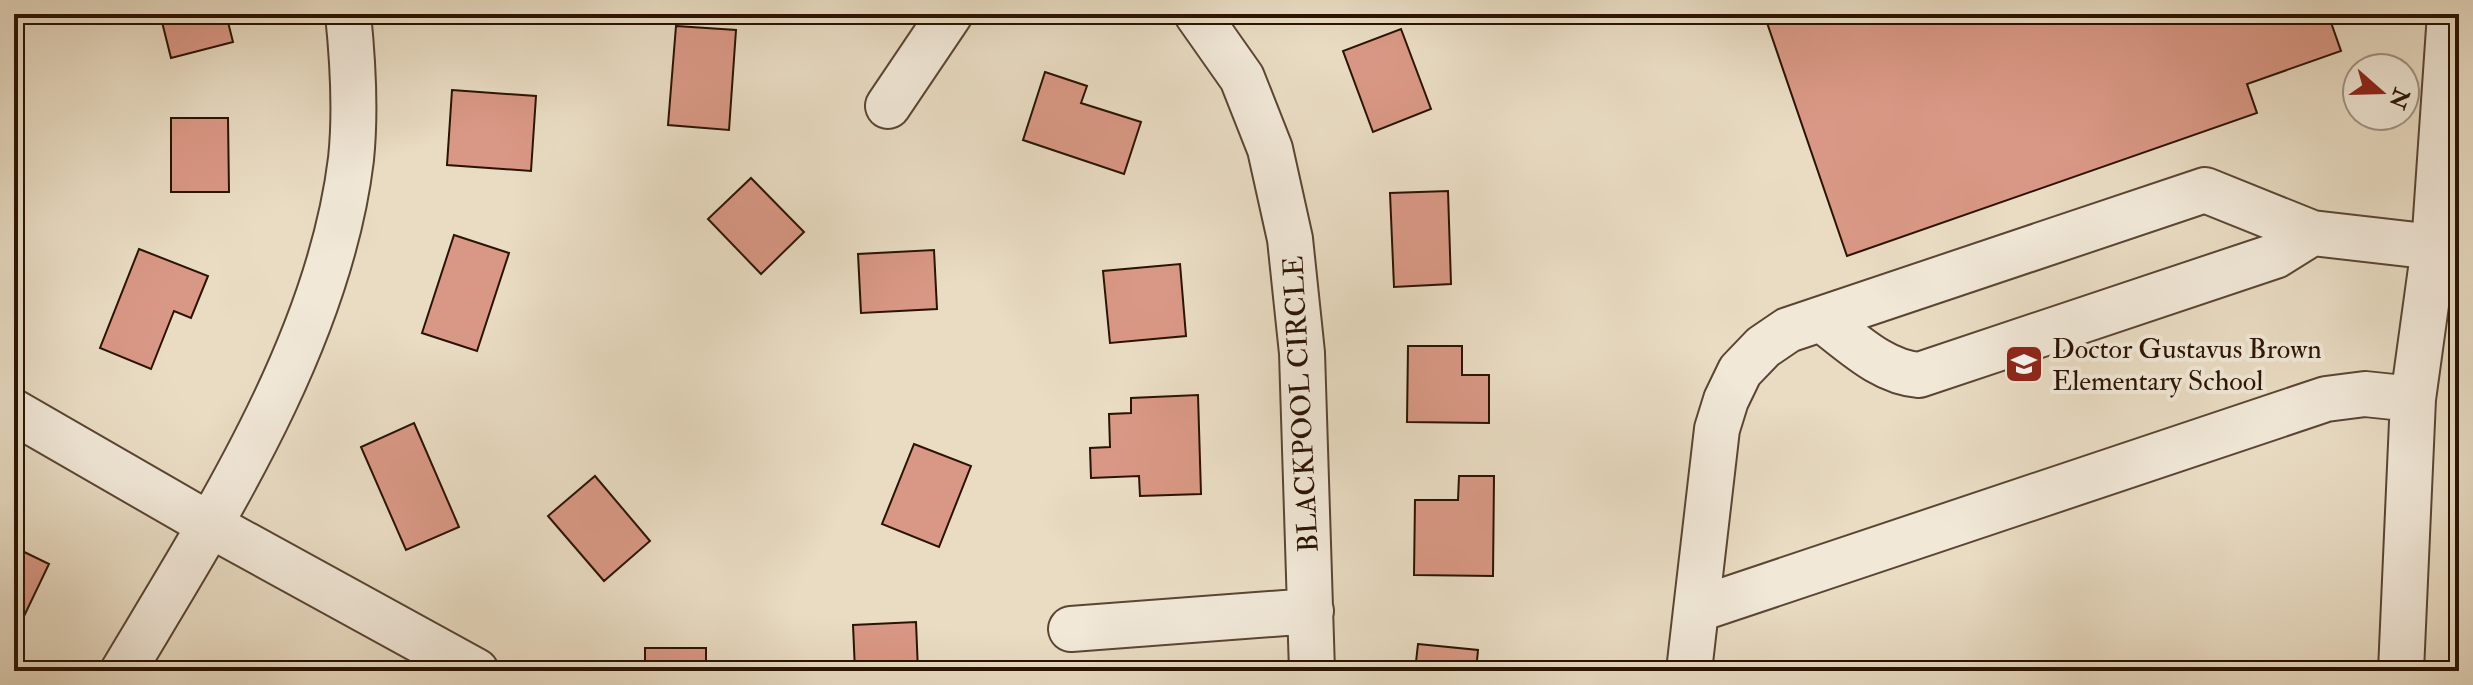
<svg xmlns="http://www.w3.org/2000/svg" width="2473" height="685" font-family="'IM FELL Double Pica',serif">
	<rect width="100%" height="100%" fill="#e9dcc3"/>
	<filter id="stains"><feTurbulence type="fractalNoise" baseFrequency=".0025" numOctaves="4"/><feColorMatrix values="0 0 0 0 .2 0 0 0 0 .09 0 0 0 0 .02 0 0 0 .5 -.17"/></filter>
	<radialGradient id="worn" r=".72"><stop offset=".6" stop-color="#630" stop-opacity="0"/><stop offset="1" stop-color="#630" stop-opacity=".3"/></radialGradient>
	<!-- building -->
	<path fill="#d99885" stroke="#2b1303" stroke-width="2" d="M 160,14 L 226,14 L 233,42 L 171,58 Z
		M 1764,14 L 2328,14 L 2341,51 L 2247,84 L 2257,113 L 1847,256 Z
		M 676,26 L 736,30 L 729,130 L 668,125 Z
		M 1401,29 L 1431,109 L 1373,132 L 1343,51 Z
		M 1045,72 L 1087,86 L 1081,103 L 1141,122 L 1124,174 L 1023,140 Z
		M 452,90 L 536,96 L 531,171 L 447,165 Z
		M 171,118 L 228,118 L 229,192 L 171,192 Z
		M 751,178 L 804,232 L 761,274 L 708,219 Z
		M 1448,191 L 1451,284 L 1394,287 L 1390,193 Z
		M 454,235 L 509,253 L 477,351 L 422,333 Z
		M 139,249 L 208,276 L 191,318 L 174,311 L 151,369 L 100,348 Z
		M 934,250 L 937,309 L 861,313 L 858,254 Z
		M 1180,264 L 1186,336 L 1110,343 L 1103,271 Z
		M 1408,346 L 1462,346 L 1462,375 L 1489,375 L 1489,423 L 1407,422 Z
		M 1198,395 L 1201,494 L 1140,496 L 1139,476 L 1091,478 L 1090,448 L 1110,447 L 1109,414 L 1131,413 L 1131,398 Z
		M 414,423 L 459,527 L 406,550 L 361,447 Z
		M 914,444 L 971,466 L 939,547 L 882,524 Z
		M 595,476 L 650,541 L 604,581 L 548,516 Z
		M 1459,476 L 1494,476 L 1493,576 L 1414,575 L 1415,500 L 1458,500 Z
		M 14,547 L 49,564 L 14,637 Z
		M 916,622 L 918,671 L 855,671 L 853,625 Z
		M 1418,644 L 1478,650 L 1476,671 L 1415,671 Z
		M 645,648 L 706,648 L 706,671 L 645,671 Z"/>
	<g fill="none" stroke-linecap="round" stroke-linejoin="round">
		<defs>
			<path id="minor" d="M 1197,14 L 1242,78 L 1270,149 L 1290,239 L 1302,353 L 1312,671
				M 888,106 L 950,14
				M 1821,319 C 1851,341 1881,372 1919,375 L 2275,256 L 2312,233
				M 14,412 L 210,525 L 476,671
				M 1696,610 L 1717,429 L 1726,400 L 1740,371 L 1763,347 L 1788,330 L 2205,190 L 2312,233 L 2434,247
				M 1071,629 L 1311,611
				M 123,671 C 215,517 329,341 351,159 C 356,111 353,62 348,14
				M 1689,671 L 1696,610 L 2326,399 L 2365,394 L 2413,399
				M 2401,671 L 2413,399 L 2434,247 L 2450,14"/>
		</defs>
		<!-- minor casing -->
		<use href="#minor" stroke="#5a4533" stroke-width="48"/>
		<!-- minor -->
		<use href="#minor" stroke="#f1e8d8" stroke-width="44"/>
	</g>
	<!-- icons -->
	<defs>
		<symbol id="school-square" viewBox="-11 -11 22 22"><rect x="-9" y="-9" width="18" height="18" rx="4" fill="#8f2418" stroke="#f1e8d8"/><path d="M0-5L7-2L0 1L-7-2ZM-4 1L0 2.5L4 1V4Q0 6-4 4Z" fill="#fff"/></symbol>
	</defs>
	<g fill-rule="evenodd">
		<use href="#school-square" x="2002" y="342" width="44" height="44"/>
	</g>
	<g text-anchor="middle" stroke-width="8" stroke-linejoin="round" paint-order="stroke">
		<!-- poi labels -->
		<g font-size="28" fill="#2b1303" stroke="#f1e8d8" text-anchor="start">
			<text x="2052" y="358">Doctor Gustavus Brown<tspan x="2052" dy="32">Elementary School</tspan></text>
		</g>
		<!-- street labels -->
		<g font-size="28" fill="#2b1303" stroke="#f1e8d8">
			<text transform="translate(1300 404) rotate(-93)" y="10">BLACKPOOL CIRCLE</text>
		</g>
	</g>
	<!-- margin -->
	<rect width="2473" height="685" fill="none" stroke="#e9dcc3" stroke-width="48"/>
	<rect x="16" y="16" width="2441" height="653" fill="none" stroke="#2b1303" stroke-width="4"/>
	<rect x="24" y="24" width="2425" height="637" fill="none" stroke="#2b1303" stroke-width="2"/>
	<!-- north arrow -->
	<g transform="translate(2381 92) rotate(110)"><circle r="38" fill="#f1e8d8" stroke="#a29383" stroke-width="2"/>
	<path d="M0-6L14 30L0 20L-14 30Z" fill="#8f2418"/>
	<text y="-12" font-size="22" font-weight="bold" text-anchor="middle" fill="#2b1303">N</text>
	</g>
	<rect width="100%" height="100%" filter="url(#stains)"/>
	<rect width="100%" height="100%" fill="url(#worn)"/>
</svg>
